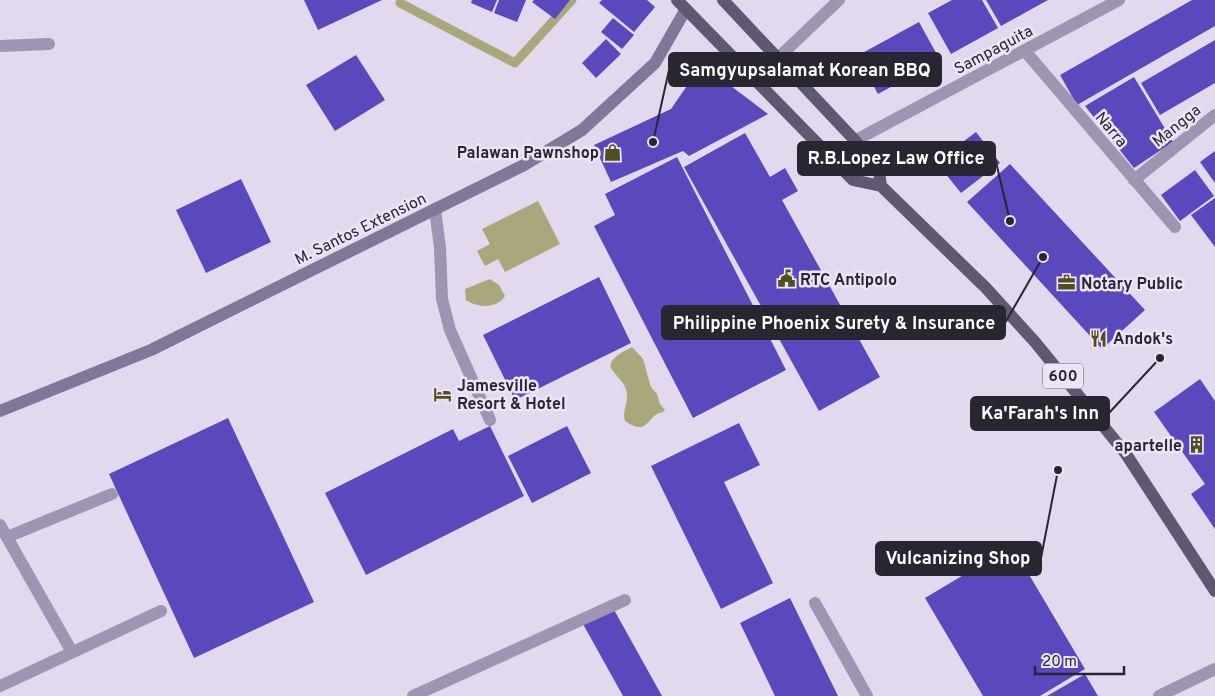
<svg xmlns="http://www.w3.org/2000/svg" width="1215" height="696" font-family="Overpass,sans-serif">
	<rect width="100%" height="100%" fill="#e2d9ef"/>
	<!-- water -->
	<path fill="#aaa77a" d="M 538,201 L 560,244 L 505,272 L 498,259 L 485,266 L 477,251 L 490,244 L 482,229 Z
		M 490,279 L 499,285 L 505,296 C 497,309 477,308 466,300 L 465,289 Z
		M 632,347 L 643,359 L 651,387 L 657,394 L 660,404 L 665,410 L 663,412 C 646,414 650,438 625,421 C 622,411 628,404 627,394 C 625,371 588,369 632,347 Z"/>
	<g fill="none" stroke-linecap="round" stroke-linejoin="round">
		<!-- stream -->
		<path stroke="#aaa77a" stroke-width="9" d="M 400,3 L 515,63 L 572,0"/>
	</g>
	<!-- building -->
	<path fill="#5a49bd" d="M 304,0 L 382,0 L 318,30 Z
		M 472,0 L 497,0 L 492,12 L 471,3 Z
		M 499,0 L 526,0 L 517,22 L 494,13 Z
		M 534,0 L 570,0 L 555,19 L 532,2 Z
		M 602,0 L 647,0 L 655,7 L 634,32 L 599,3 Z
		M 952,0 L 982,0 L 998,28 L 951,54 L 928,13 Z
		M 986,0 L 1048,0 L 1001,26 Z
		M 1192,0 L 1215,0 L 1215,26 L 1077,105 L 1060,75 Z
		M 613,18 L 634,35 L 622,49 L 601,32 Z
		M 919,22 L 940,60 L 878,94 L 857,56 Z
		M 606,39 L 621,54 L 596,78 L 582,63 Z
		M 1215,40 L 1215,83 L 1160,115 L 1141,83 Z
		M 356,55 L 385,100 L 335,131 L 306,85 Z
		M 702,64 L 768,114 L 689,156 L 683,151 L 611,182 L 594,145 L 671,109 Z
		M 1134,77 L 1173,142 L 1134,168 L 1085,106 Z
		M 976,132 L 1000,163 L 961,193 L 936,162 Z
		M 745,133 L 770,177 L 785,168 L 798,191 L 782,200 L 880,377 L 819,411 L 684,167 Z
		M 1215,151 L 1215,183 L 1200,162 Z
		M 677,157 L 786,370 L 693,418 L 594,226 L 615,215 L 605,194 Z
		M 1010,164 L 1145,310 L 1102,349 L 967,202 Z
		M 1195,170 L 1214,196 L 1180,221 L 1161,195 Z
		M 241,179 L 271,242 L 206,273 L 176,210 Z
		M 1215,198 L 1215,247 L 1191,215 Z
		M 599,277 L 631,343 L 515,400 L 483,335 Z
		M 1200,379 L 1215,401 L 1215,529 L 1191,494 L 1205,484 L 1154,412 Z
		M 228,418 L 314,602 L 194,658 L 109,474 Z
		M 739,423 L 760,465 L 724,482 L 773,583 L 721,609 L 651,466 Z
		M 490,426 L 524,496 L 366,575 L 325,493 L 453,429 L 459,441 Z
		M 567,426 L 591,473 L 532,503 L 508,456 Z
		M 1012,546 L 1085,669 L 1040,696 L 983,696 L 925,598 Z
		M 790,598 L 838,696 L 775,696 L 740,623 Z
		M 613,608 L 662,696 L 623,696 L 583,624 Z
		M 1085,674 L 1098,696 L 1047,696 Z"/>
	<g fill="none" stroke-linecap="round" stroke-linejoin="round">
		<!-- lane -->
		<path stroke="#9f94b1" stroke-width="12" d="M 778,58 L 839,0
			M 7,537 L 112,494"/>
		<!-- street -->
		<path stroke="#9f94b1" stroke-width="12" d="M 0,46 L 49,44
			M 1025,51 L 1175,227
			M 856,140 L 1119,0
			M 1134,180 L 1215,115
			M 435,209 L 440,248 L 442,299 L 450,330 L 490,420
			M 0,525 L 72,652
			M 815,603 L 867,696
			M 0,686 L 161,611
			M 413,696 L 625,600
			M 1159,696 L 1215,669"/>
		<!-- secondary -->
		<path stroke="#817899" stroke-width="12" d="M 0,411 L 151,350 L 524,165 L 582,130 L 655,63 L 686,9"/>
		<!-- primary -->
		<path stroke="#5f5873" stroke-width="12" d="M 677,0 L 853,180 L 881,186 L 986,288 L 1035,342 L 1126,454 L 1215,591
			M 723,0 L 878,165 L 881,186"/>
	</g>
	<!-- icons -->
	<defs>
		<symbol id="shop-bare" viewBox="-9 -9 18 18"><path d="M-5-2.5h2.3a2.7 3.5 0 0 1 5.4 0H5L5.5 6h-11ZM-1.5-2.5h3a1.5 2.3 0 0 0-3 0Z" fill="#514f1f" stroke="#ede4f7" stroke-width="2.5" paint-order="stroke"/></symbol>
		<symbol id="civic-bare" viewBox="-9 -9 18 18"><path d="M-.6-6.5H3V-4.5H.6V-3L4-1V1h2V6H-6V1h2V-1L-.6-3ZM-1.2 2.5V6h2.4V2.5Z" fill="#514f1f" stroke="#ede4f7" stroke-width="2.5" paint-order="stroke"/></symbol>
		<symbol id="office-bare" viewBox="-9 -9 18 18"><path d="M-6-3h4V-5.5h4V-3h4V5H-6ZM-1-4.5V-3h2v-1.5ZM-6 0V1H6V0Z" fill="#514f1f" stroke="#ede4f7" stroke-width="2.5" paint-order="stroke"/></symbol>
		<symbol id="restaurant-bare" viewBox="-9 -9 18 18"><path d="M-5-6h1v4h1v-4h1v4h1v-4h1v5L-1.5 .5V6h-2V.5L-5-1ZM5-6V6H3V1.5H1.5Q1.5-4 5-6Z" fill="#514f1f" stroke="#ede4f7" stroke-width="2.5" paint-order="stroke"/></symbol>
		<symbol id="hotel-bare" viewBox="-9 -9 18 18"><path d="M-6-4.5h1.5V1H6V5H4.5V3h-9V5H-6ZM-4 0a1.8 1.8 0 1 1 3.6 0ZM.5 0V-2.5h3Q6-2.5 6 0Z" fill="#514f1f" stroke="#ede4f7" stroke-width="2.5" paint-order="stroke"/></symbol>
		<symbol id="building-bare" viewBox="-9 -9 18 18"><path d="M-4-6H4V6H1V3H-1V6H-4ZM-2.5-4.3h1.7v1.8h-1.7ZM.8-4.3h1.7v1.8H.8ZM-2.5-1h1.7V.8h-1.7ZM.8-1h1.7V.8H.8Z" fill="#514f1f" stroke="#ede4f7" stroke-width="2.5" paint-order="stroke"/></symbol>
	</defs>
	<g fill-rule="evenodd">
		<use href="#shop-bare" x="600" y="140" width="25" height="25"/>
		<use href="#civic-bare" x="774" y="266" width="25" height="25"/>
		<use href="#office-bare" x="1054" y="270" width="25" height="25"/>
		<use href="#restaurant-bare" x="1086" y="326" width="25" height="25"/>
		<use href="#hotel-bare" x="430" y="382" width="25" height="25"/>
		<use href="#building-bare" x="1184" y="432" width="25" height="25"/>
	</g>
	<g text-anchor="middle" stroke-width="5" stroke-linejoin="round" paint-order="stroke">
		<!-- shield labels -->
		<rect fill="#ede4f7" stroke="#645f6d" stroke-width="1" x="1043" y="363.5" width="40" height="25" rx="4"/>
		<g font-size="15" font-weight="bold" fill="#292632">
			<text x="1063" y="381">600</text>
		</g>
		<!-- street labels -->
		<g font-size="16" fill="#292632" stroke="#ede4f7">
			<text transform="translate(993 49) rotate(-28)" y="6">Sampaguita</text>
			<text transform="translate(1176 125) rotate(-39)" y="6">Mangga</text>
			<text transform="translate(1112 129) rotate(50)" y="6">Narra</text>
			<text transform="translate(360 228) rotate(-26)" y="6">M. Santos Extension</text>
		</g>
		<!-- poi labels -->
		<g font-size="16" font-weight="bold" fill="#292632" stroke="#ede4f7" text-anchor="start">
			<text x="599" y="158" text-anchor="end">Palawan Pawnshop</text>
			<text x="800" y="285">RTC Antipolo</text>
			<text x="1081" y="289">Notary Public</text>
			<text x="1113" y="344">Andok's</text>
			<text x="457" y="391">Jamesville<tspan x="457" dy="18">Resort &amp; Hotel</tspan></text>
			<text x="1182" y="451" text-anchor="end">apartelle</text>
		</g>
	</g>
	<!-- callouts -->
	<path fill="none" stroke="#292632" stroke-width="2" d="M653 142L669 70M1010 221L995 158M1043 257L1005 323M1160 358L1109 413M1058 470L1041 558"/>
	<g fill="#292632" stroke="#ede4f7" stroke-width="2">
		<circle cx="653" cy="142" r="5"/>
		<circle cx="1010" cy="221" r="5"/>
		<circle cx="1043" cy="257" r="5"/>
		<circle cx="1160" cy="358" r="5"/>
		<circle cx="1058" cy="470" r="5"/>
	</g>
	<g fill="#292632" stroke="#292632" stroke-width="2">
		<rect x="669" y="53" width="272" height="33" rx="5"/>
		<rect x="798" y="142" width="197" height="33" rx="5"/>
		<rect x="662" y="306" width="343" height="33" rx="5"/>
		<rect x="971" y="397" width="138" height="33" rx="5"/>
		<rect x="876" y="542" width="165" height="33" rx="5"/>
	</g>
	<g font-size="18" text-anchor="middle" font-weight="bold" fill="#fff">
		<text x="805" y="76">Samgyupsalamat Korean BBQ</text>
		<text x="896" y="164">R.B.Lopez Law Office</text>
		<text x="834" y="329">Philippine Phoenix Surety &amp; Insurance</text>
		<text x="1040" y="419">Ka'Farah's Inn</text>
		<text x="958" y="564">Vulcanizing Shop</text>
	</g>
	<!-- scale -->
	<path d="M1035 666v8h89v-8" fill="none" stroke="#292632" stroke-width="2.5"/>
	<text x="1042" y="666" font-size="15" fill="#292632" stroke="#ede4f7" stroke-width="4" paint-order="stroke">20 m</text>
</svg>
